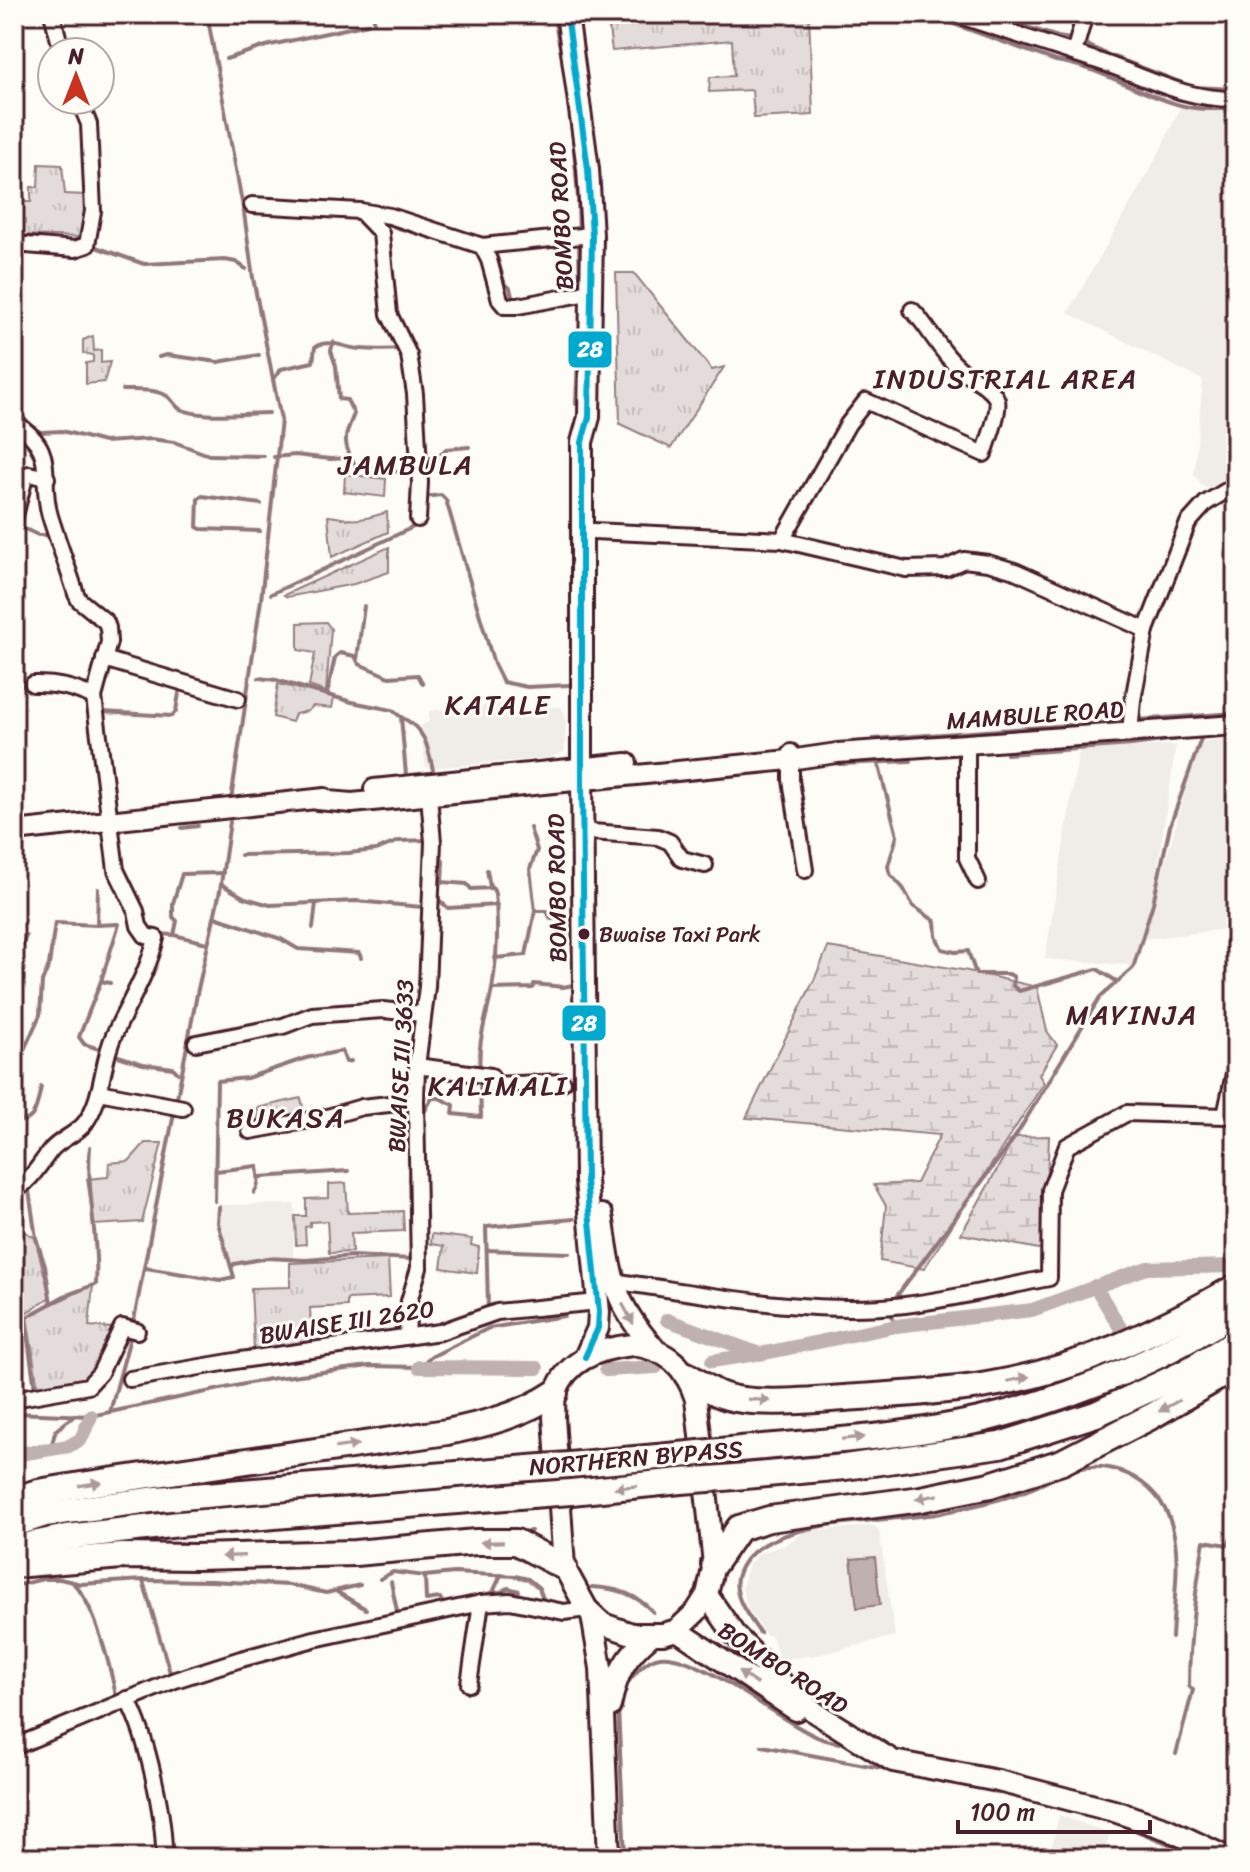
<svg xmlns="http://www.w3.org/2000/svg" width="1250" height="1872" font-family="Sriracha,sans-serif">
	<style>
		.built { fill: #f0ece8 }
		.grass { fill: url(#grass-tufts); stroke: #967e82; stroke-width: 2 }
		.wetland { fill: url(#wetland-marsh); stroke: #967e82; stroke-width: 2 }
		.water { fill: #c0b1b1; stroke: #91777b; stroke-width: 2 }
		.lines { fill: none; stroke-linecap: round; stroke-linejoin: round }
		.stream { stroke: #91777b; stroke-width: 4 }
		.canal { stroke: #c0b1b1; stroke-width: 14 }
		.street-casing { stroke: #4a1f2b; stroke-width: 20 }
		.secondary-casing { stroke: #4a1f2b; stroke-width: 24 }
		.primary-casing { stroke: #4a1f2b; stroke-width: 26 }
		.highway-casing { stroke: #4a1f2b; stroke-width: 30 }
		.street { stroke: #fdfcf7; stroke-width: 14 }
		.secondary { stroke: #fdfcf7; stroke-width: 18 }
		.primary { stroke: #fdfcf7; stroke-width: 20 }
		.highway { stroke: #fdfcf7; stroke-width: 24 }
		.highway-bridge-casing { stroke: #4a1f2b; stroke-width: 30; stroke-linecap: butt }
		.highway-bridge { stroke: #fdfcf7; stroke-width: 24 }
		.bus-1-casing { stroke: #fdfcf7; stroke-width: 12 }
		.bus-1 { stroke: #00a9ce; stroke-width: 6 }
		.oneway { fill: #ac999b }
		.bus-dot { fill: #4a1f2b; stroke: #fdfcf7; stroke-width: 3 }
		.labels { text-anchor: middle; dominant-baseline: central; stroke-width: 6; stroke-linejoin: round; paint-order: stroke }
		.bus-label { font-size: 22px; fill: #4a1f2b; stroke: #fdfcf7; text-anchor: start }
		.street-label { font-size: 24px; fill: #4a1f2b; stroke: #fdfcf7 }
		.quarter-label { font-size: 28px; letter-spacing: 2px; fill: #4a1f2b; stroke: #fdfcf7 }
		.line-badge { stroke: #fdfcf7; stroke-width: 3 }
		.badge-label { font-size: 22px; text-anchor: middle; font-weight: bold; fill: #fff }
	</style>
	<defs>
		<pattern id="grass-tufts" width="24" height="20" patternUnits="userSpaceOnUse" patternTransform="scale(2)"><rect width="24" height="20" fill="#e3dcda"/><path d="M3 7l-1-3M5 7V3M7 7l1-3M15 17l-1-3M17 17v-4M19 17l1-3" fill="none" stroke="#c4bcbb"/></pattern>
		<pattern id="wetland-marsh" width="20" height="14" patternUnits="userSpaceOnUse" patternTransform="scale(2)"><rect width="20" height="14" fill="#e3dcda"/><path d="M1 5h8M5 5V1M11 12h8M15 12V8" fill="none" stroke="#c4bcbb"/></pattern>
	</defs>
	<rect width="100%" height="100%" fill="#fdfcf7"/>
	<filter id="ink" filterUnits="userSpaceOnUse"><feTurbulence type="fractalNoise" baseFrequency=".0125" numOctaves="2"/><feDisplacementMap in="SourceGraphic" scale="16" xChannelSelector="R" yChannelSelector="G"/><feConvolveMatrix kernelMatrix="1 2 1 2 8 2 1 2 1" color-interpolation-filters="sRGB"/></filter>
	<g filter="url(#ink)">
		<g class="built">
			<polygon points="1180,108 1236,111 1236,481 1205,488 1194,475 1203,380 1068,313 1159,153"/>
			<polygon points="501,704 513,709 562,707 566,722 564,752 548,758 426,768 420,726 429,722 429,711"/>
			<polygon points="1236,738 1236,928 1144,939 1199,742"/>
			<polygon points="1176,745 1152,902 1131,965 1045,959 1079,750"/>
			<polygon points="295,1204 293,1258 265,1258 232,1263 220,1222 220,1205"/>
			<polygon points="874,1526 879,1531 895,1636 818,1655 779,1659 772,1636 766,1635 748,1609 742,1588 749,1564 760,1553 783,1546 806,1531"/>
			<polygon points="1059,1815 1110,1834 1102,1858 1049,1858"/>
		</g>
		<g class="grass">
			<polygon points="607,14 809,14 813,115 754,118 752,90 709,92 710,77 734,76 732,40 612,51"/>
			<polygon points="39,164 62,165 65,194 86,195 84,237 22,235 23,202 31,202 31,187 38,187"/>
			<polygon points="616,273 634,273 712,370 724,367 671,448 620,424"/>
			<polygon points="93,336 94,351 101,350 101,363 110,362 104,382 86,384 86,363 93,362 93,355 83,353 83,340"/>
			<polygon points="345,474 386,479 385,497 344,492"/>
			<path d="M387 512 388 532 332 557 328 516C335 516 340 518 347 519 360 521 375 516 387 512Z"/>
			<polygon points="389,547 389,572 354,584 287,597 284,595"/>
			<polygon points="326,622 331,629 326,692 309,686 315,653 298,650 298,623"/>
			<polygon points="278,684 334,697 332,708 313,706 308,711 295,714 292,722 273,717"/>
			<polygon points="301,1098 305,1116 256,1124 255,1119 259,1118 257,1108"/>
			<polygon points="145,1143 162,1143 142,1222 94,1225 87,1179 108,1177 109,1163 129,1161"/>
			<polygon points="346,1183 348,1213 403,1211 404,1231 351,1233 352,1252 329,1253 327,1221 310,1222 310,1226 305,1227 306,1244 296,1245 295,1216 306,1216 306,1199 329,1198 329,1184"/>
			<polygon points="14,1225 35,1238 50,1297 21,1316 14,1303"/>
			<polygon points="432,1234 472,1239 471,1245 479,1247 477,1273 441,1268 444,1246 431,1244"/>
			<polygon points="388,1259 390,1297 347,1299 347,1306 310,1308 312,1347 254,1350 251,1288 290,1287 290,1263"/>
			<polygon points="93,1285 89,1326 112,1328 100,1373 86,1383 38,1389 27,1316"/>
		</g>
		<g class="wetland">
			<polygon points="828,947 968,971 1037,987 1047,1031 1057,1045 1039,1075 1044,1083 924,1269 880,1261 886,1206 874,1185 916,1183 940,1135 746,1118 814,980"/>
			<polygon points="1049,1136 1044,1250 961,1234 1015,1137"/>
		</g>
		<polygon class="water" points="875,1557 880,1605 857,1608 851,1559"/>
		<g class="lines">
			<g class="stream">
				<polyline points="207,14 244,213 253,278 281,420 261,600 231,800 223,799"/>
				<polyline points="374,14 374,22"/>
				<polyline points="553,14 565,70"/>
				<path d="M926 14 1056 61C1100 67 1138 94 1180 105 1197 110 1218 109 1236 109"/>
				<polyline points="987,14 1058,37 1077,40 1104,53 1193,87 1236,89"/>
				<polyline points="226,59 266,46 368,24"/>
				<polyline points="572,123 578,197 580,289"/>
				<polyline points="254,213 265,212"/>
				<polyline points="385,220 395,227 440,240"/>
				<polyline points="90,245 144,264 225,260 236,262 246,269"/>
				<polyline points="491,254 497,257 505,285 510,288 513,301"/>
				<polyline points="580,298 580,311"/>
				<path d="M333 342 331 351 336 366 339 399 347 400 354 414C346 433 342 440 351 458"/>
				<polyline points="159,357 167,355 218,362 259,355"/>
				<path d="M273 380 281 369 313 362 315 347C329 338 344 348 360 349 373 350 387 350 401 349"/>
				<path d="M123 390C135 390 156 389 167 396 172 399 175 406 180 409 202 419 244 413 269 413"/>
				<polyline points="576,404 579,335"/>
				<polyline points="32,428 41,432 62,431 104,442 151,439 174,442 209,455 264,456"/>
				<polyline points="25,440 38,463"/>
				<polyline points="274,457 295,455 330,459 351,458 355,465 399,472"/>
				<polyline points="424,468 431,463 430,458 436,459 446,449 469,447"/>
				<polyline points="424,497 441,495 446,500 494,664 503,682 527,687 569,685"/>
				<polyline points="41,508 47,530"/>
				<polyline points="14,524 38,535 49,535 51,538"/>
				<polyline points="260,531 201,529 197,527 198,499 202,496 261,504"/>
				<polyline points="271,594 424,522 425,506"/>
				<polyline points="357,659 364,606"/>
				<polyline points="259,678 276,680 352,702 392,710 401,717 406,775"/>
				<polyline points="71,683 94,685"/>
				<polyline points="14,688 31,682"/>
				<polyline points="327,694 335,657 340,653 355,656 359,664 389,677 418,675 423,684"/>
				<polyline points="101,709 103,712 172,716 176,711 180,687"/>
				<path d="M401 717C425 729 428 746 433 770"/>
				<polyline points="1137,720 1236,713"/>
				<polyline points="873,739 1125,721"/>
				<polyline points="1007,754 1132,745 1193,737"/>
				<polyline points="878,762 897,836 888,866 890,874 903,888 913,906 935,921 936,936 942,949 955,952 968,951 976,974 1009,974 1014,977 1013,986 1019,991 1097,969 1118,982"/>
				<polyline points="839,764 911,761"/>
				<polyline points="182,828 198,826"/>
				<path d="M439 851 443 861 442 882 467 884 471 889 493 888 495 894C499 926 497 958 492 989 487 1017 477 1041 480 1070"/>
				<polyline points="241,855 348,853 376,850 399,841 430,840"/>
				<polyline points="487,870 490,887"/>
				<polyline points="221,884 245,898 270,905 356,901 422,907"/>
				<polyline points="98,889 97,925 119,924 101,981"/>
				<polyline points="439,900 448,908 497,905"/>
				<polyline points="535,911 547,911 551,919 573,918"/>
				<polyline points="215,917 281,939 298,949 359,953 361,958"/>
				<polyline points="313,928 316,903"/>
				<polyline points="157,934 174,935 207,943"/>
				<polyline points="174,935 177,921 173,917 173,903 182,874 223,873"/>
				<polyline points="495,958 526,955 535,911 530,869 537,850 530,828"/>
				<polyline points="14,966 26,936"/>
				<polyline points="492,989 533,988 534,984 563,987 573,985"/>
				<polyline points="102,1050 84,1044 79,1037 101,981 110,983"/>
				<polyline points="112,1054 143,1064 173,1068 178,1073"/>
				<polyline points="14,1082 23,1052 40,1015 42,982 49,965 55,923 97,925"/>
				<polyline points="422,1116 432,1098 439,1098 454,1105 453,1114 481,1117 480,1079"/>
				<path d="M14 1120C36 1126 37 1104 41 1087"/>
				<path d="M216 1171 257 1166C258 1177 261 1183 254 1193"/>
				<polyline points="260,1177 348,1171"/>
				<polyline points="409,1181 410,1168"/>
				<polyline points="28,1184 36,1238 45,1266 51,1303"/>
				<polyline points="411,1199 411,1218"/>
				<polyline points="215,1201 217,1081 247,1078 306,1058 342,1051 346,1062 351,1061"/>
				<polyline points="487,1250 569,1253"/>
				<polyline points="232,1267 234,1264 267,1258 306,1260 352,1256 412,1259"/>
				<polyline points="146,1268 220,1280 234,1277 218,1223 219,1207"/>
				<polyline points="893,1301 1015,1137 1100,997 1133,968 1153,903 1170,826 1202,736"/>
				<polyline points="488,1307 486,1227 574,1219"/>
				<polyline points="890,1311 896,1326"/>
				<polyline points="133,1325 198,989 220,891 230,822"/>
				<path d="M35 1389 25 1318 64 1296 96 1284C99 1238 86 1193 90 1147"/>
				<polyline points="110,1412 131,1334"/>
				<polyline points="14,1413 91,1416 269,1379 369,1366 419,1367 429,1358 489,1328 564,1316"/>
				<polyline points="50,1450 56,1430 73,1417"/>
				<path d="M1069 1471C1093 1464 1112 1465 1135 1478 1193 1513 1174 1581 1172 1638"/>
				<polyline points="108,1518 169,1512"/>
				<polyline points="36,1529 75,1522"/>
				<polyline points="518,1532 531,1531"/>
				<polyline points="425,1576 426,1600 440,1598 443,1604 459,1601"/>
				<polyline points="380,1579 393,1572 425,1576 454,1573 515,1576 528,1579 539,1588 544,1601"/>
				<polyline points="143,1581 171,1676"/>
				<polyline points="391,1582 398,1616"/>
				<path d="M74 1584C95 1605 110 1666 116 1696"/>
				<polyline points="14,1586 43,1579 60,1579 81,1584 143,1580 211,1581 289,1585 326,1593 360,1585"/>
				<path d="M592 1587C617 1588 636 1594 653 1612"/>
				<polyline points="337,1592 366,1609"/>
				<polyline points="493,1592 502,1592 508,1588 519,1591"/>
				<polyline points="479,1597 493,1592 501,1575"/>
				<path d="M760 1633C750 1618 733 1598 737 1578 752 1514 890 1524 941 1513 981 1504 1021 1497 1057 1476"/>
				<path d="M623 1690C630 1678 645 1659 660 1657 698 1652 779 1721 815 1736 822 1740 831 1741 839 1743"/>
				<polyline points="618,1709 625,1858"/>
				<polyline points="14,1738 127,1692"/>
				<polyline points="762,1746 892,1770"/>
				<path d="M1176 1754 1193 1690 1189 1686C1189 1637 1196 1589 1204 1541L1228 1545 1236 1527"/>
				<polyline points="948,1782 1006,1793"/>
				<polyline points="1107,1819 1201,1857"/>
			</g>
			<g class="canal">
				<polyline points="1095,1286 1124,1334"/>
				<polyline points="667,1320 760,1354 896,1326 1032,1310 1147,1268 1236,1266"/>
				<polyline points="712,1361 756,1354"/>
				<polyline points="419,1367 537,1368"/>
				<polyline points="606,1370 656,1367"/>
				<polyline points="14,1455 69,1446 81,1439 91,1416"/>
			</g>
			<g class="street-casing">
				<g id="street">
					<polyline points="52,14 62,52"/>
					<path d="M954 14C1003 30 1052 46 1101 62 1149 78 1184 100 1236 99"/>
					<polyline points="1074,53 1085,14"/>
					<polyline points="252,205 360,211 390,216 482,246 592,235"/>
					<polyline points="360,211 381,233 389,314 409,355 415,394 420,483 418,519"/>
					<polyline points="14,244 75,249 87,245 93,211 89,124 79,100"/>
					<polyline points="482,246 489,260 500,300 505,306 518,306 592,292"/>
					<path d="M14 422C60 452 38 474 50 516 58 542 68 568 76 594L79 600 106 622 108 628 109 642 94 697 116 870 136 911 139 926 146 936 156 938C148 973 129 1002 114 1035 101 1063 104 1097 85 1123 76 1135 60 1139 51 1150 39 1165 31 1181 14 1191"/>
					<polyline points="14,520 25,477 29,474 47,478"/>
					<polyline points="593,531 782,540 906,569 946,568 964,560 988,563 1015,571 1146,630"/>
					<path d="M782 540 848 424 866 401 984 454C988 442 1000 411 997 400 992 386 969 377 959 368 939 351 930 328 912 310"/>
					<polyline points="104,659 238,699"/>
					<path d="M33 684C56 683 74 688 94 697"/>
					<polyline points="1130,733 1133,700 1146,630 1188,523 1206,503 1236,485"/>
					<polyline points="967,743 967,858 978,881"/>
					<polyline points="791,752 791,780 805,870"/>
					<polyline points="592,832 658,837 670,842 682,859 705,865"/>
					<polyline points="196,1043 283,1026 312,1015 383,1010 423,1014"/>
					<polyline points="417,1066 491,1076 492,1085 563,1082"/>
					<polyline points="99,1092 183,1108"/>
					<polyline points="250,1131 327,1117 362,1107 416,1101"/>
					<path d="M612 1281C707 1294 808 1316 905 1305 953 1299 1002 1287 1049 1278L1050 1190 1067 1146 1127 1113 1225 1116 1236 1064"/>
					<polyline points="407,1336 409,1301 419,1268 416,1101 417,1066 427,987 433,842 429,796"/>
					<polyline points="130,1379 241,1360 440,1332 497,1312 598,1302"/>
					<polyline points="14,1399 88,1386 100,1373 122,1327 137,1331"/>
					<polyline points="469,1684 481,1603"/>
					<path d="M127 1699C147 1734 165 1818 164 1858"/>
					<polyline points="14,1747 175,1680 241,1659 314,1639 481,1603 510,1601 564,1612 587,1609"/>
				</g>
			</g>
			<g class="secondary-casing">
				<g id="secondary">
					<polyline points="374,789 627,763"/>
					<polyline points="317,800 352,803 789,760 837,753 1236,725"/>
					<polyline points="14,831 325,798"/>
				</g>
			</g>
			<g class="primary-casing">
				<g id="primary">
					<polyline points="567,14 588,169 592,235 589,417 582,442 582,780 586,1181 599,1312 598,1328 585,1357"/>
					<path d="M602 1215C611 1275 612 1301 654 1348"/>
					<path d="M633 1345C668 1350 685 1366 696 1399L714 1564 707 1595 696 1612 677 1630 663 1634H632L603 1624 587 1609 564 1567 554 1417C555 1409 553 1399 556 1392 567 1359 602 1348 633 1345Z"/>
					<polyline points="707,1595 734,1634 790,1691 816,1713 893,1761 998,1781 1114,1811 1167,1829 1228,1858"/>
					<polyline points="592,1615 601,1668 609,1858"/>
					<polyline points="677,1630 796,1710"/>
					<path d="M610 1706C617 1673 624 1658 650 1636"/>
				</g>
			</g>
			<g class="highway-casing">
				<g id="highway">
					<path d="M687 1375C697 1381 708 1389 719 1394 751 1408 823 1399 859 1397 901 1394 945 1392 987 1385 1076 1371 1158 1332 1236 1287"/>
					<path d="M720 1451C806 1442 895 1439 980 1420 1071 1398 1157 1363 1236 1311"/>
					<polyline points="569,1465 679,1455"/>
					<polyline points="723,1478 845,1467 1000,1445 1096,1414 1182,1374 1236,1342"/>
					<polyline points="571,1492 681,1481"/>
					<path d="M14 1500 38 1492 81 1485 447 1432C486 1424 522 1415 555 1393"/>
					<polyline points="14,1524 45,1514 158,1499 529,1468"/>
					<polyline points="14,1548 67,1537 179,1524 531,1495"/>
					<polyline points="714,1564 739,1528 769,1519 921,1499 990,1485 1062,1462 1152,1416 1236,1367"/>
					<polyline points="14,1565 122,1556 195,1557 355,1553 476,1542 516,1542 564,1567"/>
				</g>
			</g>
			<use href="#street" class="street"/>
			<use href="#secondary" class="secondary"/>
			<use href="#primary" class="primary"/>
			<use href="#highway" class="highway"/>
			<g class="highway-bridge-casing">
				<g id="highway-bridge">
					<polyline points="679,1455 720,1451"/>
					<polyline points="529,1468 569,1465"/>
					<polyline points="681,1481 723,1478"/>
					<polyline points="531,1495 571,1492"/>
				</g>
			</g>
			<use href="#highway-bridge" class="highway-bridge"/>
			<g class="bus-1-casing">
				<polyline id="bus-1" points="567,14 588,169 592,235 589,417 582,442 582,780 586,1181 599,1312 598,1328 585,1357"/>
			</g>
			<use href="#bus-1" class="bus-1"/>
		</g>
		<defs><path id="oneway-solid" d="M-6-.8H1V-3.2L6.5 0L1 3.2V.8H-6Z" transform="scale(2)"/></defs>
		<g class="oneway">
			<use href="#oneway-solid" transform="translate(628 1314) rotate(62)"/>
			<use href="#oneway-solid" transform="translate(1018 1379) rotate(-12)"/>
			<use href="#oneway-solid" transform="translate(759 1400) rotate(4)"/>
			<use href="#oneway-solid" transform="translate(1169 1406) rotate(151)"/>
			<use href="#oneway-solid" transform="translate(853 1438) rotate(-6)"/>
			<use href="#oneway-solid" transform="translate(347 1446) rotate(-8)"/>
			<use href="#oneway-solid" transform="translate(90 1484) rotate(-9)"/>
			<use href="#oneway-solid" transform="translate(626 1487) rotate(175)"/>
			<use href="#oneway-solid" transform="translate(927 1497) rotate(169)"/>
			<use href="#oneway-solid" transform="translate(492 1542) rotate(179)"/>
			<use href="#oneway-solid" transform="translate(233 1556) rotate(178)"/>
			<use href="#oneway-solid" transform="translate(748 1678) rotate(-146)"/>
		</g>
	</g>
	<circle class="bus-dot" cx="584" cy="934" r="7"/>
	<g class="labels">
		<g class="bus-label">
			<text x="599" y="934">Bwaise Taxi Park</text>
		</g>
		<g class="street-label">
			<text transform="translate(561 216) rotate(-93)">BOMBO ROAD</text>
			<text transform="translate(1035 715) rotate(-4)">MAMBULE ROAD</text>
			<text transform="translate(557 888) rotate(-91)">BOMBO ROAD</text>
			<text transform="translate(401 1066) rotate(-87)">BWAISE III 3633</text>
			<text transform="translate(347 1322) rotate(-9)">BWAISE III 2620</text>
			<text transform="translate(636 1458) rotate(-5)">NORTHERN BYPASS</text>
			<text transform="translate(783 1668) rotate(33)">BOMBO ROAD</text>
		</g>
		<g class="quarter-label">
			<text x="1006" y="378">INDUSTRIAL AREA</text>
			<text x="406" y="464">JAMBULA</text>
			<text x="498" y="704">KATALE</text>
			<text x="1132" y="1014">MAYINJA</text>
			<text x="498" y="1085">KALIMALI</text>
			<text x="286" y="1117">BUKASA</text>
		</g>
	</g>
	<g class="line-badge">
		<rect x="567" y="330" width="46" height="39" rx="8" fill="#00a9ce"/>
		<rect x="561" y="1004" width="46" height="38" rx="8" fill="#00a9ce"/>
	</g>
	<g class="badge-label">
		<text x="590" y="357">28</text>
		<text x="584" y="1031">28</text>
	</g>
	<rect width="1250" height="1872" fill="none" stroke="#fdfcf7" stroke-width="48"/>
	<rect x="24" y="24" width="1202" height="1824" fill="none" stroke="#4a1f2b" stroke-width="3" filter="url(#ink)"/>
	<g transform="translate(76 76)"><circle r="38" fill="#fdfcf7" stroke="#b5a4a5" stroke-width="2"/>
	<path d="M0-6L14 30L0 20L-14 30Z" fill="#c8321e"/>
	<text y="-12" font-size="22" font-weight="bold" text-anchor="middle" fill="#4a1f2b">N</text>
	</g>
	<path d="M958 1820v12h192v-12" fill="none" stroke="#4a1f2b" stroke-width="4"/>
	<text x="970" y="1820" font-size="24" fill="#4a1f2b" stroke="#fdfcf7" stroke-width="6" paint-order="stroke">100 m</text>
</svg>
